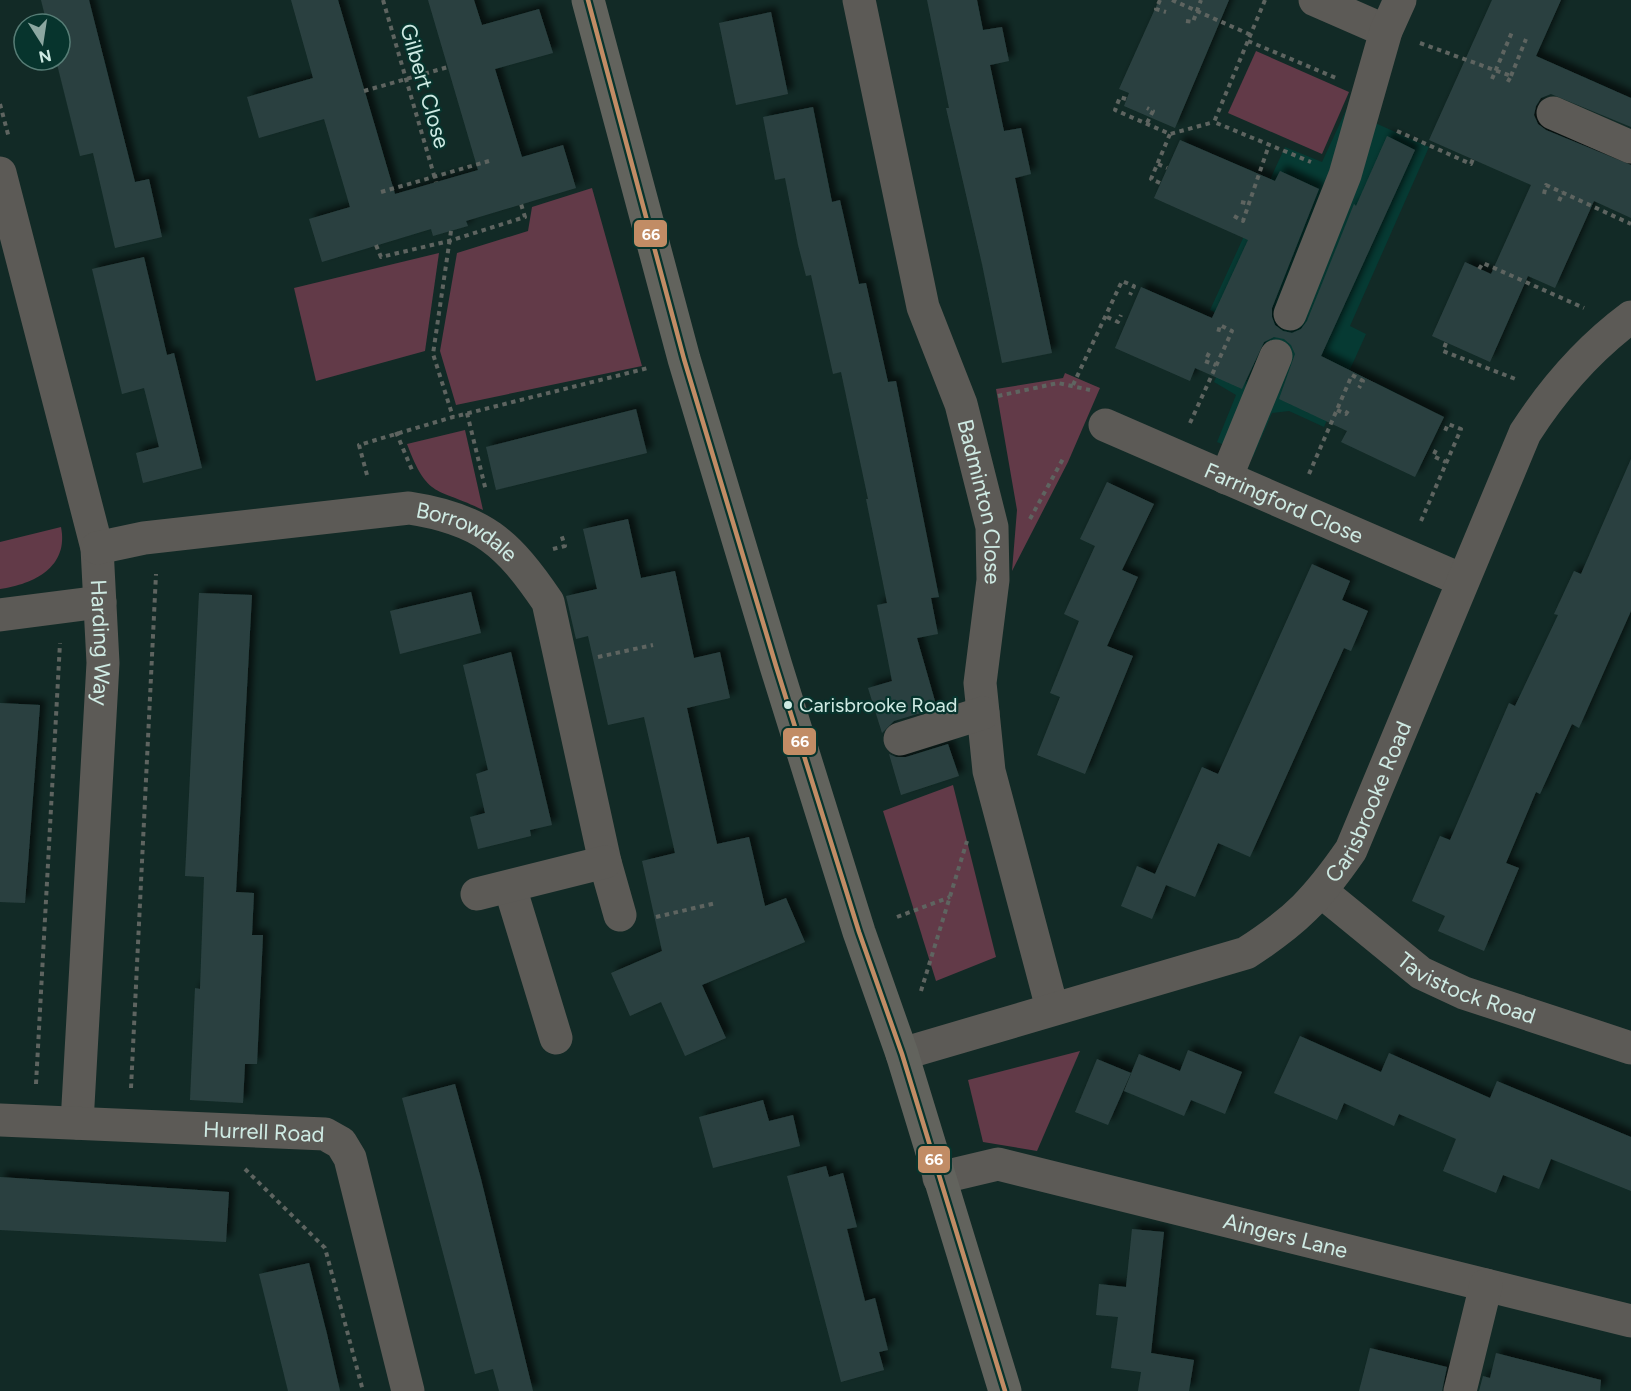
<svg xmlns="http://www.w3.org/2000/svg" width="1631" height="1391" font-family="Figtree,sans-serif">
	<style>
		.built { fill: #063a33 }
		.green { fill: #623a48 }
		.building { fill: #2b4140; filter: url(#shadow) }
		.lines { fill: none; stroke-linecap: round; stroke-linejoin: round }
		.path { stroke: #5e6460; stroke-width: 4; stroke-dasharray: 4.5 4.5; stroke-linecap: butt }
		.minor { stroke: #5c5a56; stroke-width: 33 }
		.major { stroke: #62635d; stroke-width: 33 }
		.bus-1-casing { stroke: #07342d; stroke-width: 9 }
		.bus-1 { stroke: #c18c65; stroke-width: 4.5 }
		.bus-dot { fill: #ceeae3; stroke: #07342d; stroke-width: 2 }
		.labels { text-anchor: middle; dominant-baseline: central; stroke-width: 4.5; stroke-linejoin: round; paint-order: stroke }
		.bus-label { font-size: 20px; fill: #ceeae3; stroke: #07342d; text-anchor: start }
		.street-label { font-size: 22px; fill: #ceeae3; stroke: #07342d }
		.line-badge { stroke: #07342d; stroke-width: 2 }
		.badge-label { font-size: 16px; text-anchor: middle; font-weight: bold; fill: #fff }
	</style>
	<defs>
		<filter id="shadow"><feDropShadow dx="5.5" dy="-5.5" stdDeviation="3" flood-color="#0009"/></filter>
	</defs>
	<rect width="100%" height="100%" fill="#122a26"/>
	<polygon class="built" points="1346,110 1429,147 1350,326 1366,334 1324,427 1289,411 1272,413 1253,457 1217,442 1236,395 1214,382 1239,324 1210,310 1285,147 1322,162"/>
	<g class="green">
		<polygon points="1256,51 1349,92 1322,154 1228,113"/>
		<polygon points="592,188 642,366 456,405 440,351 457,253 528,231 532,207"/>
		<polygon points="439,253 425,351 316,381 294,288"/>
		<polygon points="1065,373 1100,388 1068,462 1012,571 1017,510 996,389 1063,378"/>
		<path d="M465 430 483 510C437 487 428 500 407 444Z"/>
		<path d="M61 527C69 567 34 584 0 589V542Z"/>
		<polygon points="953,785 996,957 936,981 883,811"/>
		<polygon points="1080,1051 1037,1151 983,1142 968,1080"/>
	</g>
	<g class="building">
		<polygon points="41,0 89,0 135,182 149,179 162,237 115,248 93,153 80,156 56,60 60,60 60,24 47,24"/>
		<polygon points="291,0 338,0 395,194 478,170 428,0 474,0 482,25 539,9 553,53 495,69 522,157 563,145 576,188 466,221 468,226 433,236 431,229 322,262 309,219 350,207 324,119 259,138 247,97 313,78"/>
		<polygon points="927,0 977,0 983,30 1002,27 1009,61 990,65 1004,131 1021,128 1031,174 1015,178 1052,353 1002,363 982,264 946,108 949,108"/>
		<polygon points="1159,0 1229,0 1175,128 1124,106 1129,93 1119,89"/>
		<polygon points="1492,0 1561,0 1536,56 1631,98 1631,127 1551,94 1541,98 1536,106 1534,115 1538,124 1546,130 1631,165 1631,218 1594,201 1555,288 1528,276 1490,362 1432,336 1465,262 1491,274 1531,185 1429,140"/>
		<polygon points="771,12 788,94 736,105 719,23"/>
		<polygon points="813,107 832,202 840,200 859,284 866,283 888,382 896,381 939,597 931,598 938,634 917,638 937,708 894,721 882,733 868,688 892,681 877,605 887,603 866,499 868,499 841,372 833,374 811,275 806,276 798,245 785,178 775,180 763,117"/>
		<polygon points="1387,136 1415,150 1321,356 1444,417 1415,477 1341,442 1347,431 1279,399 1295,354 1291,345 1284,339 1274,337 1264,342 1242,389 1195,368 1190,381 1115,348 1141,287 1212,318 1248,240 1154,198 1180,140 1275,181 1280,171 1319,189 1272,308 1272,317 1275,325 1283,331 1292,333 1301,329 1307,321 1354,204 1356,206"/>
		<polygon points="144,257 167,355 174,353 202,468 143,483 136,453 159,447 144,388 122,394 92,269"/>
		<polygon points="636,409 647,453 496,490 486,447"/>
		<polygon points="1631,459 1631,611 1579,728 1572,724 1540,794 1536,792 1506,863 1519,868 1484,951 1438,931 1445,916 1412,901 1440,836 1450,840 1509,703 1515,706 1558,615 1554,614 1574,571 1581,574"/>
		<polygon points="1107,482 1154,504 1122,570 1138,577 1107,646 1133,656 1085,774 1037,755 1060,697 1050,693 1079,621 1064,614 1095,546 1080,539"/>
		<polygon points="628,519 641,578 675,571 694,658 720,652 730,698 687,708 717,844 749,837 765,906 786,898 805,942 702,985 726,1038 685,1056 661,1002 630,1016 611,973 662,951 642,861 675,853 644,717 608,725 588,636 576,639 566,596 597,589 583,529"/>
		<polygon points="1312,564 1350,581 1342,600 1368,611 1351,651 1344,648 1250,857 1218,843 1195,897 1166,885 1152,919 1121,906 1137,866 1155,874 1202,767 1218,774"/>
		<polygon points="471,592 481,633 400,654 390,611"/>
		<polygon points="199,593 252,595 236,892 254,893 252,935 263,935 257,1064 245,1064 243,1103 190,1100 195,988 200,989 204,877 185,876"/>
		<polygon points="511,652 552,825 530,830 531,836 478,849 470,817 485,813 476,774 488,770 463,665"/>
		<polygon points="0,703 40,705 25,903 0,902"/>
		<polygon points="948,744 959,776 901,795 889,754 896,757 906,757"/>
		<polygon points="1300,1036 1381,1072 1389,1053 1490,1098 1497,1081 1631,1137 1631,1191 1551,1159 1539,1189 1503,1175 1496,1193 1443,1171 1456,1139 1399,1114 1394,1126 1344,1103 1337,1120 1274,1093"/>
		<polygon points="1188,1050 1242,1072 1225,1114 1191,1100 1184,1116 1124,1091 1139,1054 1180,1071"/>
		<polygon points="1097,1059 1131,1073 1108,1125 1075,1112"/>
		<polygon points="455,1084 481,1179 533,1391 499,1391 493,1369 475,1374 402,1098"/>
		<polygon points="763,1100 769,1121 793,1115 800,1146 713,1168 699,1117"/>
		<polygon points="826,1166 829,1177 843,1173 857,1227 847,1229 865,1301 875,1298 888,1350 879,1352 884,1370 841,1382 787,1176"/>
		<polygon points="0,1177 229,1192 226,1242 0,1230"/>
		<polygon points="1132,1229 1164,1232 1151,1353 1194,1360 1189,1391 1138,1391 1141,1372 1111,1368 1118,1317 1096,1315 1099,1284 1126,1287"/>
		<polygon points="309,1263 327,1334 340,1391 288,1391 259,1274"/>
		<polygon points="1370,1348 1447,1367 1442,1391 1359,1391"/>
		<polygon points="1496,1353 1601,1380 1600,1391 1479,1391 1483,1376 1490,1378"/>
	</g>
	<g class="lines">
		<g class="path">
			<polyline points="383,0 436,182"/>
			<polyline points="1160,0 1156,9 1166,12"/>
			<polyline points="1172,0 1251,35"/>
			<polyline points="1265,0 1214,122 1311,162"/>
			<polyline points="1186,21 1193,22 1201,0"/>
			<polyline points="1248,41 1336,78"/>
			<polyline points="1420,43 1511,76 1506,85"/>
			<polyline points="1511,76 1526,39"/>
			<polyline points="1492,79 1512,32"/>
			<polyline points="364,91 448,67"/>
			<polyline points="1126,99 1120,97 1115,110 1170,134 1214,122"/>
			<polyline points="0,104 9,138"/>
			<polyline points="1147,123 1153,111 1147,108"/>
			<polyline points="1397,131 1471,164 1473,159"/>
			<polyline points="1158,164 1167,168"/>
			<polyline points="1160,183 1151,179 1170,134"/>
			<polyline points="381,192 489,161"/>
			<polyline points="1544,194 1546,185 1631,224"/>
			<polyline points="1559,201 1563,192"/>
			<polyline points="1241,202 1250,204"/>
			<polyline points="1234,216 1243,221 1269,145"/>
			<polyline points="451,231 433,354 453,417"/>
			<polyline points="376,245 381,257 449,241 525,217 521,204"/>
			<polyline points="1479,269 1483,263 1584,308"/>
			<polyline points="1107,317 1118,322 1121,315"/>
			<polyline points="1446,343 1443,351 1518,380"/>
			<polyline points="1209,353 1205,361 1216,365"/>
			<polyline points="1073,385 1122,281 1134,286 1130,295"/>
			<polyline points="998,396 1058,383 1090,390"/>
			<polyline points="1337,410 1346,414 1349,409"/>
			<polyline points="467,413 486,491"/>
			<polyline points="1190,423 1232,331 1220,325 1218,333"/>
			<polyline points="396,432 412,470"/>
			<polyline points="1436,450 1433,456 1446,462"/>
			<polyline points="1309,474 1352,375 1363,381 1359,388"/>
			<polyline points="367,475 359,445 453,417 648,368"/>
			<polyline points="1030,519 1064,457"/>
			<polyline points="1421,521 1461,429 1448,424 1445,431"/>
			<polyline points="553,549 565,546 561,534"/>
			<polyline points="598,657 653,645"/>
			<polyline points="656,917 716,903"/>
			<polyline points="897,917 950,897"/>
			<polyline points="921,991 967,841"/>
			<polyline points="36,1084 60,643"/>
			<polyline points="131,1088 156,574"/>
			<polyline points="245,1169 325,1248 363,1391"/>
		</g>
		<g class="minor">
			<path id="s1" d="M859 0 923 307 961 404 992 527 993 580 980 683 989 771 1052 1008"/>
			<polyline points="1315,0 1386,31"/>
			<polyline points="1553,113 1631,147"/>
			<path id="s2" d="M0 173 97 548 103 663 77 1123"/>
			<polyline points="1290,314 1345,175 1386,31 1400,0"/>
			<path id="s3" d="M1105 425 1462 580"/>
			<polyline points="1226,478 1276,356"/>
			<path id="s4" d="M97 548 144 538 409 508C482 519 508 543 548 602L605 862 620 915"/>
			<polyline points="0,615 100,602"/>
			<polyline points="900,739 983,713"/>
			<polyline points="510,887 556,1038"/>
			<path id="s5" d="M1322 892 1421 973 1464 993 1631 1048"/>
			<polyline points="477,894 605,862"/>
			<path id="s6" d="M902 1054 1246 953C1296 921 1317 899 1351 850L1525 433C1554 388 1588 349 1631 317"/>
			<path id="s7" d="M0 1120 325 1134 341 1143 350 1158 408 1391"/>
			<path id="s8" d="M939 1178 998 1164 1631 1321"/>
			<polyline points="1460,1391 1486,1285"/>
		</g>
		<polyline class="major" points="588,0 684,359 776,666 859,932 902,1054 1005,1391"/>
		<g class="bus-1-casing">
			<polyline id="bus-1" points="588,0 684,359 776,666 859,932 902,1054 1005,1391"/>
		</g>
		<use href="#bus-1" class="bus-1"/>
	</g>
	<circle class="bus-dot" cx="788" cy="705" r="5"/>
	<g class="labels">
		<g class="bus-label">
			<text x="799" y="705">Carisbrooke Road</text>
		</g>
		<g class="street-label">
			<text transform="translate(425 86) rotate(74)">Gilbert Close</text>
			<text stroke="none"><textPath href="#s1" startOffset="518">Badminton Close</textPath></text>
			<text stroke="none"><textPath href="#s3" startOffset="195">Farringford Close</textPath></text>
			<text stroke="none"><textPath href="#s4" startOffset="378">Borrowdale</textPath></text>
			<text stroke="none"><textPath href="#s2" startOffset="482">Harding Way</textPath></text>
			<text stroke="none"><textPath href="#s6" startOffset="558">Carisbrooke Road</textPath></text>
			<text stroke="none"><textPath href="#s5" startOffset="176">Tavistock Road</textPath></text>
			<text stroke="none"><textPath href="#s7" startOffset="264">Hurrell Road</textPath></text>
			<text stroke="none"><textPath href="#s8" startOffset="357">Aingers Lane</textPath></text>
		</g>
	</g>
	<g class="line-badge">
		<rect x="633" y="219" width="35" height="29" rx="6" fill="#c18c65"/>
		<rect x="782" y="727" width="35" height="29" rx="6" fill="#c18c65"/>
		<rect x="917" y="1145" width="34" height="29" rx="6" fill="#c18c65"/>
	</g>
	<g class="badge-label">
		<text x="651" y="240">66</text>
		<text x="800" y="747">66</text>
		<text x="934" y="1165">66</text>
	</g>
	<g transform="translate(42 42) rotate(168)"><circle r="28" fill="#07342d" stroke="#577d76" stroke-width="1.5"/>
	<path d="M0-4.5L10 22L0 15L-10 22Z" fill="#8ca7a1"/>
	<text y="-9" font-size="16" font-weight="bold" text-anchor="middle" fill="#ceeae3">N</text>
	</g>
</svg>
